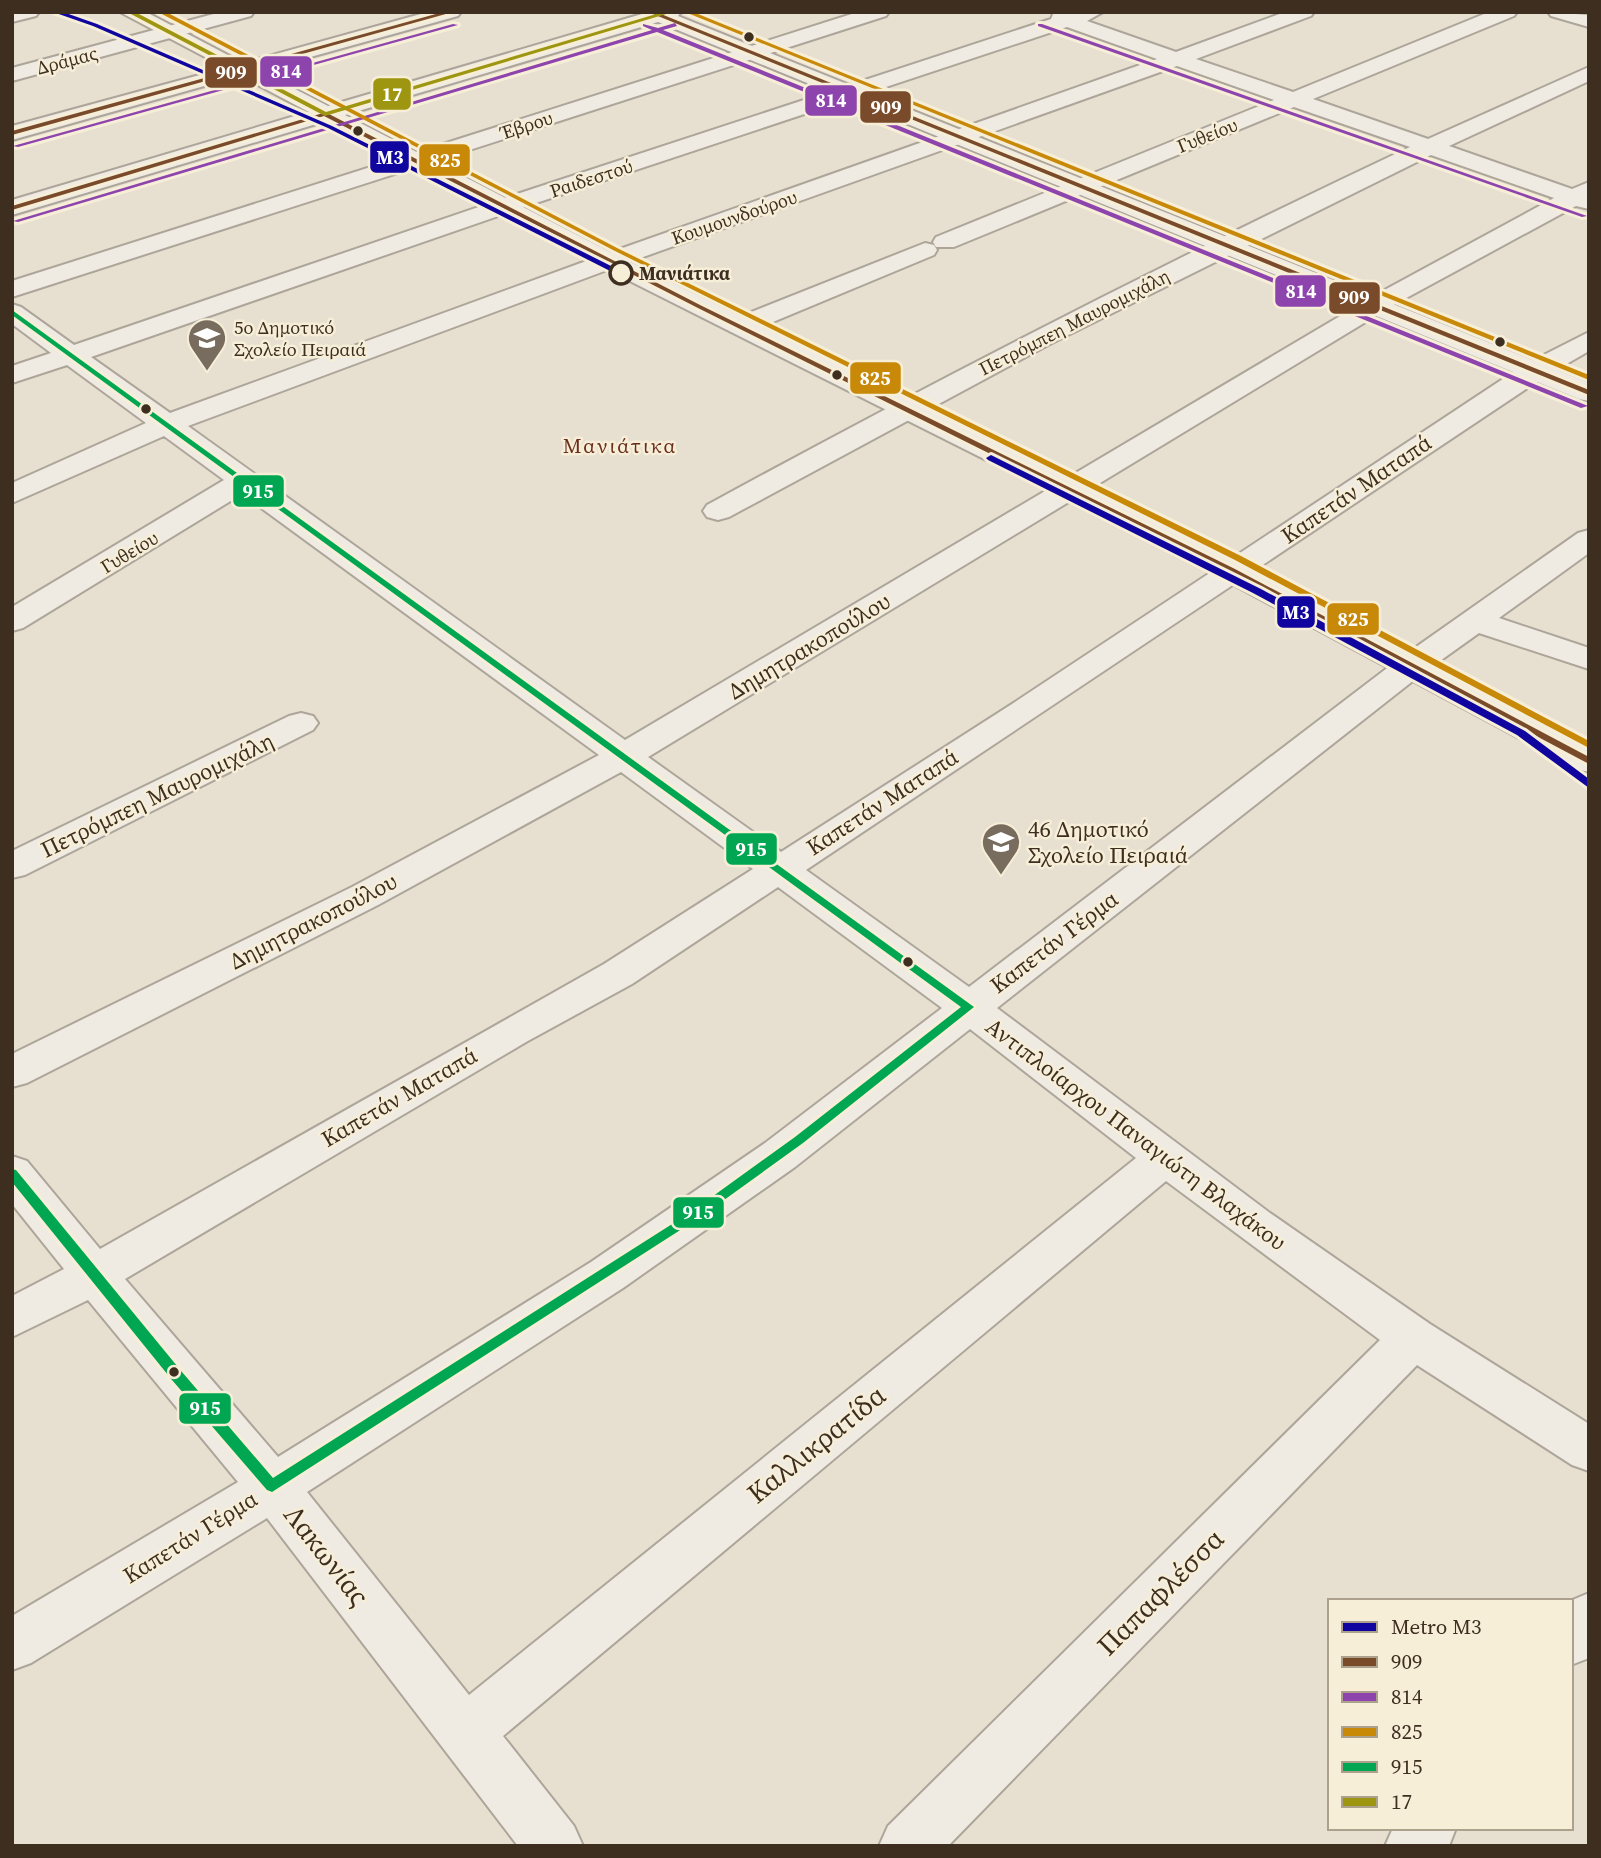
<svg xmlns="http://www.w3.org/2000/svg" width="1601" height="1858" font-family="'Source Serif 4',serif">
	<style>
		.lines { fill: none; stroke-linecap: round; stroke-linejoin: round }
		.minor-casing { stroke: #ada599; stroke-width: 4 }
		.tertiary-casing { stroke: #ada599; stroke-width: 4 }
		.minor { fill: #efebe3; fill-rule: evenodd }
		.tertiary { fill: #efebe3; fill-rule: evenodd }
		.bus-1-casing { stroke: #f7eed8; stroke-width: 6 }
		.bus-2-casing { stroke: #f7eed8; stroke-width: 6 }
		.bus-3-casing { stroke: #f7eed8; stroke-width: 6 }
		.bus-4-casing { stroke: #f7eed8; stroke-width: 6 }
		.bus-5-casing { stroke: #f7eed8; stroke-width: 6 }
		.bus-1 { fill: #7a4b2a; fill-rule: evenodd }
		.bus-2 { fill: #8e44ad; fill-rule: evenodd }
		.bus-3 { fill: #c88808; fill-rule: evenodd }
		.bus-4 { fill: #00a651; fill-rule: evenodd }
		.bus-5 { fill: #9e9610; fill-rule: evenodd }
		.metro-1-casing { stroke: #f7eed8; stroke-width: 6 }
		.metro-1 { fill: #10069f; fill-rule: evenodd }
		.bus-dot { fill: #3d2e20; stroke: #f7eed8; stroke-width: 2.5 }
		.stop-dot { fill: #f7eed8; stroke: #3d2e20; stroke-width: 3.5 }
		.labels { text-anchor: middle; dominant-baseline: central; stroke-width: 5; stroke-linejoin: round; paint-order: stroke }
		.far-street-label { font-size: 19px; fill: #3d2e20; stroke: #f7eed8 }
		.far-stop-label { font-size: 19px; font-weight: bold; fill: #3d2e20; stroke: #f7eed8; text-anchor: start }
		.far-poi-label { font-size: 19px; fill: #3d2e20; stroke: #f7eed8; text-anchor: start }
		.far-neighbourhood-label { font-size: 21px; letter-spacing: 2px; fill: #6b2e1e; stroke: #f7eed8 }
		.street-label { font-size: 23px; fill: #3d2e20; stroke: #f7eed8 }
		.poi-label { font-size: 23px; fill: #3d2e20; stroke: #f7eed8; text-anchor: start }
		.near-street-label { font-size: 28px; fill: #3d2e20; stroke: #f7eed8 }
		.line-badge { stroke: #f7eed8; stroke-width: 2.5 }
		.badge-label { font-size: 19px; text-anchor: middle; font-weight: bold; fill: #fff }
	</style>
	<rect width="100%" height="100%" fill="#e7e0d1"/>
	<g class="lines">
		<g class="minor-casing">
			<g id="minor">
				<polygon points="12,12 39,12 36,16 12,22"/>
				<polygon points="221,12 254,12 251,16 12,81 12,68"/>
				<polygon points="858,12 889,12 886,16 12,297 12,281"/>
				<path d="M1059 12H1103L1087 21 1176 52 1285 12H1314L1311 16 1196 59 1293 92 1489 12H1517L1514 16 1313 99 1428 139 1589 67V81L1449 146 1572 189 1589 182V209L1576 206 1397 303 648 757 781 852 1012 704 1524 365 1589 332V351L1544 377 806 870 969 987 1399 659 1578 533 1589 530V553L1499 618 1589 648V669L1479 633 1423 673 997 1008 1270 1213 1430 1324 1589 1424V1471L1572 1465 1417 1365 948 1846H879L888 1826 1380 1340 1166 1181 503 1736 574 1826 583 1846H518L267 1518 31 1663 12 1670V1616L238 1482 88 1300 12 1337V1296L64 1269 12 1204V1156L27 1161 100 1249 604 964 753 869 621 772 378 905 27 1083 12 1087V1054L352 887 599 755 242 494 23 628 12 631V607L224 480 164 436 12 503V483L146 423 67 365 12 383V366L51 353 12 324V304L21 307 74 345 514 195 1051 19 1053 14ZM1067 27 1157 59 600 256 170 413 91 357 530 205ZM1177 66 1274 100 936 237 933 242 936 247H954L1294 107 1410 147C1172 259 938 379 707 505L703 511 707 517 718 520 729 517 1050 344 1431 155 1554 198 1379 293 625 740 188 426 618 266ZM778 887 942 1008 765 1143 591 1262 278 1457 125 1279 526 1042 632 984ZM970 1029 1136 1158 469 1695 307 1492 623 1288 795 1167Z"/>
				<polygon points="1548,12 1589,15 1589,27 1551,16"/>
				<polygon points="240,64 247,66 250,70 247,74 12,140 12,126"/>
				<polygon points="325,107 333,109 336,114 333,119 12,215 12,200"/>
				<polygon points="925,243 934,245 937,250 934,255 749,332 731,332 727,326 731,320"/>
				<polygon points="301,713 313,716 318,723 313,730 25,875 12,878 12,851 289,716"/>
				<polygon points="1589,1593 1589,1658 1571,1665 1570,1601"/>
				<polygon points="1393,1828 1456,1828 1449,1846 1385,1846"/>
			</g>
		</g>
		<g class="tertiary-casing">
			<polygon id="tertiary" points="120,12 146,12 243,63 428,12 461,12 458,16 260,71 328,106 642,14 640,12 681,12 678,16 1589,383 1589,401 1579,399 658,22 345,115 618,256 1243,564 1589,747 1589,772 1577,769 1221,578 600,266"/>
		</g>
		<use href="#minor" class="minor"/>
		<use href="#tertiary" class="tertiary"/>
		<g class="bus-1-casing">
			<g id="bus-1">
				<polygon points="443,12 453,12 12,135 12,131"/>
				<polygon points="648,12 656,12 1589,390 1589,395"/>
				<polygon points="323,113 327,113 700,305 1235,569 1589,757 1589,764 1229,573 696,307 324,116 12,210 12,206"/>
			</g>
		</g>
		<g class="bus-2-casing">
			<g id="bus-2">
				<polygon points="675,23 677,26 663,30 1588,406 1581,408 657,32 18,222 13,221 652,30 643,26 643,24 658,28"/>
				<polygon points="453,24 458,25 18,147 13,146"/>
				<polygon points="1038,24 1042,24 1587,216 1582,217 1038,26"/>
			</g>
		</g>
		<g class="bus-3-casing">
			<g id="bus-3">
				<polygon points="158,12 166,12 617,248 1241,556 1589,741 1589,748 1235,560 613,250"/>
				<polygon points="685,12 693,12 1589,375 1589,380"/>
			</g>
		</g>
		<g class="bus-4-casing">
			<polygon id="bus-4" points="12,310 974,1007 803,1143 699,1218 272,1492 267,1490 172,1380 12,1182 12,1169 16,1170 182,1372 273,1478 691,1212 795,1137 961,1007 12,315"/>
		</g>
		<g class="bus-5-casing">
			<polygon id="bus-5" points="127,12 135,12 326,112 663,12 673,12 325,116"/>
		</g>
		<use href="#bus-1" class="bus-1"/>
		<use href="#bus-2" class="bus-2"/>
		<use href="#bus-3" class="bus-3"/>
		<use href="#bus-4" class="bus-4"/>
		<use href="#bus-5" class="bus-5"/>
		<g class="metro-1-casing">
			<g id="metro-1">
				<polygon points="53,12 63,12 97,24 332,126 625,273 618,275 328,128 93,26"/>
				<polygon points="991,455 1261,589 1525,731 1589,779 1589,788 1517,735 1253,593 988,460 986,458"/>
			</g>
		</g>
		<use href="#metro-1" class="metro-1"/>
	</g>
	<defs>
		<g id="school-pin" transform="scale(2.0125)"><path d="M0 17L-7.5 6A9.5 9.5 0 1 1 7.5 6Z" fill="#786c5e" stroke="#f7eed8"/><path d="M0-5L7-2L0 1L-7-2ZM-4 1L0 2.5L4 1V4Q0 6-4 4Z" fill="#fff"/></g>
	</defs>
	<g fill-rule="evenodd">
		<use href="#school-pin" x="207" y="338"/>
		<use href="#school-pin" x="1001" y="842"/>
	</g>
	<g class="bus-dot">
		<circle cx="749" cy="37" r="6"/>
		<circle cx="358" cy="131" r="6"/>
		<circle cx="1500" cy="342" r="6"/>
		<circle cx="837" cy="375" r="6"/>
		<circle cx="146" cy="409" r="6"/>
		<circle cx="908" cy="962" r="6"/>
		<circle cx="174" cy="1372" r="6"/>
	</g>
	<circle class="stop-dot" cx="621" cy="273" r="11"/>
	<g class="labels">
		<g class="far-street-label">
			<text transform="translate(67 60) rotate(-15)">Δράμας</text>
			<text transform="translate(526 125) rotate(-18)">Έβρου</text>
			<text transform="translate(1207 135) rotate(-22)">Γυθείου</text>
			<text transform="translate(591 178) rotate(-18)">Ραιδεστού</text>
			<text transform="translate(734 217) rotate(-19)">Κουμουνδούρου</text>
			<text transform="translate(1074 322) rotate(-27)">Πετρόμπεη Μαυρομιχάλη</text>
			<text transform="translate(129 552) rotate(-31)">Γυθείου</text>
		</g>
		<g class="far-stop-label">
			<text x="639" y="273">Μανιάτικα</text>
		</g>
		<g class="far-poi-label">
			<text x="234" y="327">5ο Δημοτικό<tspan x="234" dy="22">Σχολείο Πειραιά</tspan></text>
		</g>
		<g class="far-neighbourhood-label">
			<text x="620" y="445">Μανιάτικα</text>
		</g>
		<g class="street-label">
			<text transform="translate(1356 489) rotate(-34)">Καπετάν Ματαπά</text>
			<text transform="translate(809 646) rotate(-31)">Δημητρακοπούλου</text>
			<text transform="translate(157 795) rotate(-26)">Πετρόμπεη Μαυρομιχάλη</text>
			<text transform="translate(882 802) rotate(-33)">Καπετάν Ματαπά</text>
			<text transform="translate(313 921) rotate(-27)">Δημητρακοπούλου</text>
			<text transform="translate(1054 942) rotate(-37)">Καπετάν Γέρμα</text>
			<text transform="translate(399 1097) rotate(-30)">Καπετάν Ματαπά</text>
			<text transform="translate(1136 1134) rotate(37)">Αντιπλοίαρχου Παναγιώτη Βλαχάκου</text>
			<text transform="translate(190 1537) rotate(-32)">Καπετάν Γέρμα</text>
		</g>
		<g class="poi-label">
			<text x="1028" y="829">46 Δημοτικό<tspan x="1028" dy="26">Σχολείο Πειραιά</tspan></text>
		</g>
		<g class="near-street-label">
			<text transform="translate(816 1444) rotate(-39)">Καλλικρατίδα</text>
			<text transform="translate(327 1555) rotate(52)">Λακωνίας</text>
			<text transform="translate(1160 1592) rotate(-45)">Παπαφλέσσα</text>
		</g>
	</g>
	<g class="line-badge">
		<rect x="259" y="55" width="54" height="33" rx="7" fill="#8e44ad"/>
		<rect x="204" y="56" width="54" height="33" rx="7" fill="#7a4b2a"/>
		<rect x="372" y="77" width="40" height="34" rx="7" fill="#9e9610"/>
		<rect x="804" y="84" width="54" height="33" rx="7" fill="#8e44ad"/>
		<rect x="859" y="90" width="53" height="34" rx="7" fill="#7a4b2a"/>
		<rect x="369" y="140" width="41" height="34" rx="7" fill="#10069f"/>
		<rect x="418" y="143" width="53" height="34" rx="7" fill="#c88808"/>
		<rect x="1274" y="274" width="53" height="34" rx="7" fill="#8e44ad"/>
		<rect x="1328" y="281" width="53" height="34" rx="7" fill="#7a4b2a"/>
		<rect x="849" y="361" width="53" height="34" rx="7" fill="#c88808"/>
		<rect x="232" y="474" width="53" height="34" rx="7" fill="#00a651"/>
		<rect x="1276" y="595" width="40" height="34" rx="7" fill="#10069f"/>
		<rect x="1326" y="602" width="54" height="34" rx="7" fill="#c88808"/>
		<rect x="725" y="832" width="53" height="34" rx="7" fill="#00a651"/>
		<rect x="672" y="1196" width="53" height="33" rx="7" fill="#00a651"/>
		<rect x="178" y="1392" width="54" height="33" rx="7" fill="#00a651"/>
	</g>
	<g class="badge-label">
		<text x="286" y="78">814</text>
		<text x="231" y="79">909</text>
		<text x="392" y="101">17</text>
		<text x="831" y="107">814</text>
		<text x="886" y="114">909</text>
		<text x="390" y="164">Μ3</text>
		<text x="445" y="167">825</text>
		<text x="1301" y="298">814</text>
		<text x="1354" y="304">909</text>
		<text x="875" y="385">825</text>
		<text x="258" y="498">915</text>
		<text x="1296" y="619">Μ3</text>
		<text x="1353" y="626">825</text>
		<text x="751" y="856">915</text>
		<text x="698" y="1219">915</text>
		<text x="205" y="1415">915</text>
	</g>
	<rect width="1601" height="1858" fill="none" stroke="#3d2e20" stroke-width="28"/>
	<rect x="1328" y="1599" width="245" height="231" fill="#f7eed8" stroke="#ada18e" stroke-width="2"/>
	<rect x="1342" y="1622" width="35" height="10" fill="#10069f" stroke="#ada18e" stroke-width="2"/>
	<text x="1391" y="1634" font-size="21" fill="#3d2e20">Metro Μ3</text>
	<rect x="1342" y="1657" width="35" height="10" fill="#7a4b2a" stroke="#ada18e" stroke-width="2"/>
	<text x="1391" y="1669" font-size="21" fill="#3d2e20">909</text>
	<rect x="1342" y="1692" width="35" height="10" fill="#8e44ad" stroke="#ada18e" stroke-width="2"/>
	<text x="1391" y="1704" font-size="21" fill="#3d2e20">814</text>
	<rect x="1342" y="1727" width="35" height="10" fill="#c88808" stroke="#ada18e" stroke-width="2"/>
	<text x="1391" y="1739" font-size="21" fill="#3d2e20">825</text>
	<rect x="1342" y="1762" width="35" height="10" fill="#00a651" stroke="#ada18e" stroke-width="2"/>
	<text x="1391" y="1774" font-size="21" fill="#3d2e20">915</text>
	<rect x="1342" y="1797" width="35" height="10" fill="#9e9610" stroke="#ada18e" stroke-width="2"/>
	<text x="1391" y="1809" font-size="21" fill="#3d2e20">17</text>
</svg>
